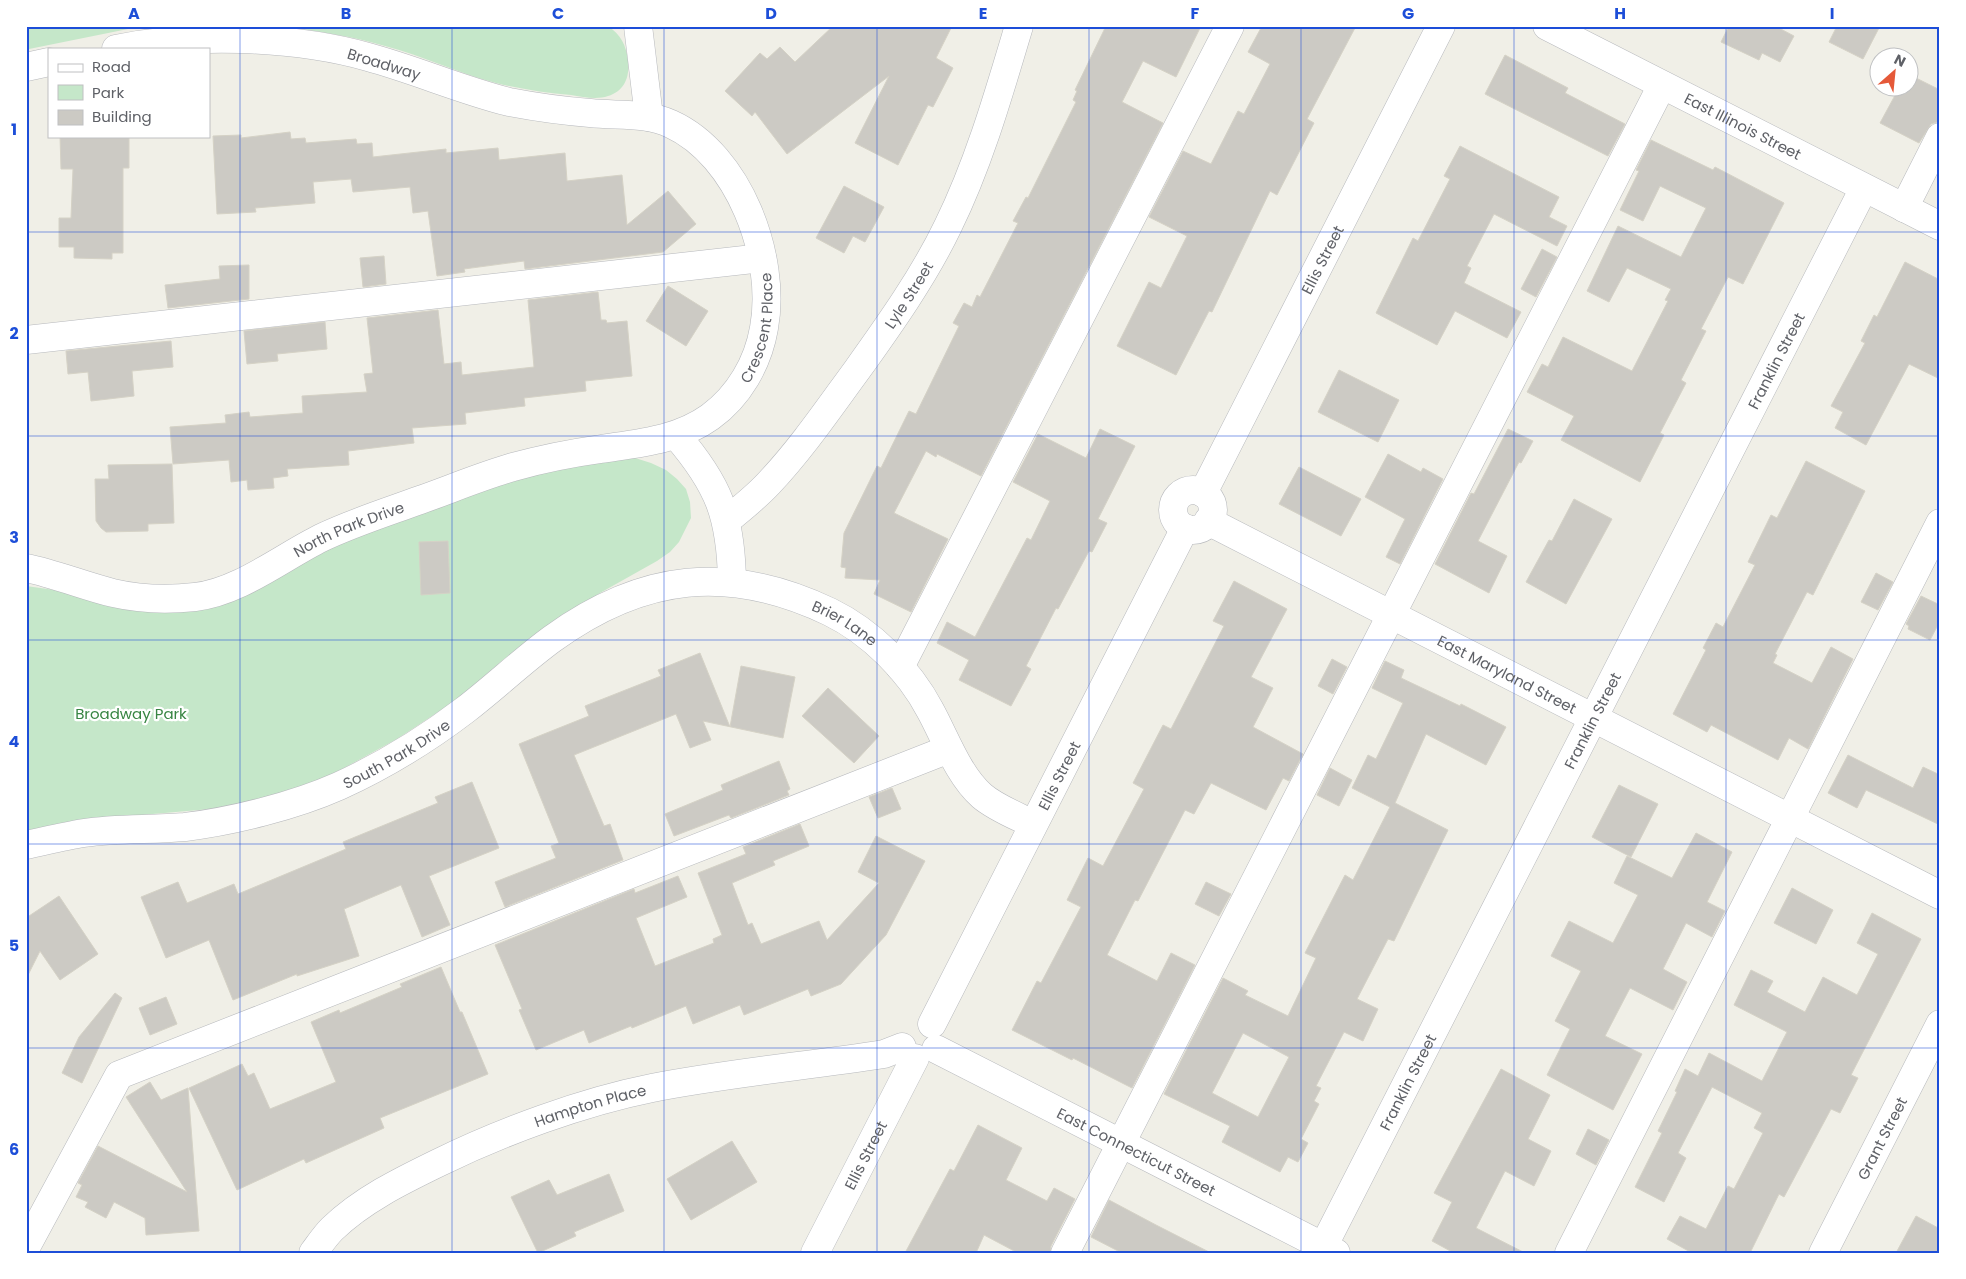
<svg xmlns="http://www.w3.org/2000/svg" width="1966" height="1279" font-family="Poppins,sans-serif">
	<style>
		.green { fill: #c5e7c9 }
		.building { fill: #cccac4; stroke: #d5d2c6; fill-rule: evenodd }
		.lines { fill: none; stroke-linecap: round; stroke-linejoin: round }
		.minor-casing { stroke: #b7b9bd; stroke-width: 29 }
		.minor { stroke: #fff; stroke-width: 28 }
		.grid { fill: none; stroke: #1d4ed8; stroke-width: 1; stroke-opacity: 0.55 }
		.labels { text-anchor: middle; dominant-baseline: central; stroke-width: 4.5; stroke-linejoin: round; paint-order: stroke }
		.street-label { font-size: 15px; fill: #5f6167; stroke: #fff }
		.park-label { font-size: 15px; fill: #388543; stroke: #fff }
		.neatline { fill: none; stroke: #1d4ed8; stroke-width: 2 }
		.grid-label { font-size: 16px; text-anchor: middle; font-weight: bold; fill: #1d4ed8 }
	</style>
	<rect width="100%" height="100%" fill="#f0efe7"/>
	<g class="green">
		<polygon points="26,26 156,26 128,29 29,49 26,52"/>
		<path d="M281 26H608C621 35 626 45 628 60 630 76 625 91 608 96 597 100 583 97 571 95 546 93 521 89 496 83 458 73 423 56 385 46 351 36 316 31 281 26Z"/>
		<polygon points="632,457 651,463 666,470 677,479 686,489 690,502 691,518 679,542 670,552 657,561 600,593 504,659 458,699 397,739 333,774 292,792 222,808 141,815 26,833 26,586 62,591 134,608 359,533 529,472"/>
	</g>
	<g class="building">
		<polygon points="833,26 952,26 936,58 953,68 933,107 928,105 898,165 855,143 889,76 787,154 755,112 752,116 725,91 760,53 767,59 780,47 795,62"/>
		<polygon points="1106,26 1201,26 1176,77 1143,61 1122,102 1163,123 981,476 937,454 936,457 926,451 894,513 948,539 911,612 874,594 880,580 845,578 846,568 841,567 844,533 877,466 881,468 909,411 916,414 959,326 953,323 964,303 972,307 977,295 980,297 1018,223 1013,221 1026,197 1028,198 1076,102 1073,100 1077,91 1075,90"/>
		<polygon points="1262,26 1356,26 1307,119 1314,123 1277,195 1270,191 1212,312 1209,311 1176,375 1117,346 1149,282 1161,288 1187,236 1149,217 1183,151 1211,164 1238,111 1244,114 1270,64 1248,52"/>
		<polygon points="1729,26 1775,26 1794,36 1780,62 1762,53 1759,60 1721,42"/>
		<polygon points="1837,26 1880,26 1863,59 1829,42"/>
		<polygon points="1505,55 1568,88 1565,93 1625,124 1608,156 1485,94"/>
		<polygon points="1908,74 1940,90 1940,121 1931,124 1919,143 1880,123 1899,88 1908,88"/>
		<polygon points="290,132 291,139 305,138 306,143 356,139 357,144 372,143 373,157 446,149 446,153 498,148 499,160 565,153 567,181 622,175 627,225 668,191 696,224 663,252 525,269 524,261 464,269 465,272 437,276 428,211 413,213 410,187 353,192 351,179 313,182 315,203 255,208 256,212 217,214 213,136 241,135 241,138"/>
		<polygon points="60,136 129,136 129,168 123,168 123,253 112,253 112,259 74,258 74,247 59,247 59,218 71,218 73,169 61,169"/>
		<polygon points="1651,140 1713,170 1715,167 1784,203 1743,284 1728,277 1701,329 1706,331 1681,380 1686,383 1660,433 1664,435 1640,482 1561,440 1574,416 1527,392 1542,364 1548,367 1563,337 1632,371 1668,301 1665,300 1671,289 1627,268 1609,302 1587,291 1618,226 1681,257 1706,208 1660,186 1643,221 1620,210 1639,171 1636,170"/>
		<polygon points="1460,146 1559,197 1549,217 1567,226 1557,246 1494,214 1467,266 1471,268 1464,283 1521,312 1507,338 1455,311 1437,345 1376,313 1413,238 1418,241 1450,179 1444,176"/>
		<polygon points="844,186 884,207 865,242 853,236 844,253 816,238"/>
		<polygon points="1542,249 1557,257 1536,297 1521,289"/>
		<polygon points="384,256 386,284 363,287 360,258"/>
		<polygon points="1905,262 1940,280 1940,379 1909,364 1866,445 1835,428 1843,412 1831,406 1865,343 1861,341 1874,315 1877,317"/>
		<polygon points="249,265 249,299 168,308 165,285 220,279 219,266"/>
		<polygon points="668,286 708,311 686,346 646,321"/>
		<polygon points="598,292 601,320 606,320 607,323 627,321 632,376 585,381 586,391 524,398 525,406 465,413 466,424 412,428 414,443 348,451 349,465 287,469 288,476 273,478 274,488 248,490 247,480 231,482 229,460 173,464 170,427 226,423 225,415 249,412 250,417 303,413 302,396 367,392 364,374 373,373 367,318 438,310 444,364 461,362 462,375 534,367 528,300"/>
		<polygon points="325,322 327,349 277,354 278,361 247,364 244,331"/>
		<polygon points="171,341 173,367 132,371 134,396 91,401 88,372 68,374 66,351"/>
		<polygon points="1339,370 1399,400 1378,442 1318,412"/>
		<polygon points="1100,429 1135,446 1098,519 1107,523 1092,552 1089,551 1058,609 1056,608 1026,666 1031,669 1011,706 959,680 969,660 937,643 947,622 975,637 1027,538 1031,540 1050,501 1013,482 1038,434 1086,458"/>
		<polygon points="1508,429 1533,441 1521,463 1519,462 1478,541 1507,556 1489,593 1435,564 1471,493 1474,494"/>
		<polygon points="1388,454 1421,472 1423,468 1443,479 1400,564 1386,557 1405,519 1365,497"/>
		<polygon points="1806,461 1865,491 1813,595 1807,592 1775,654 1777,655 1773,663 1812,683 1831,647 1853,659 1808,749 1789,738 1778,760 1711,725 1707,732 1673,714 1706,650 1703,648 1716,623 1723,627 1755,565 1748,562 1771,515 1777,518"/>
		<polygon points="172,464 174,523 148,524 148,531 106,532 101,528 96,521 95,479 109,479 108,465"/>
		<polygon points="1299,467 1361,499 1341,536 1279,504"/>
		<polygon points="1574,499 1612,519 1566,604 1526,582 1549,540 1552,541"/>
		<polygon points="448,541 450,593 421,595 419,542"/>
		<polygon points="1876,573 1893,582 1878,610 1861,602"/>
		<polygon points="1234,581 1287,609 1251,677 1273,688 1253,727 1303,754 1289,781 1283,778 1266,810 1211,783 1194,814 1185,810 1138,901 1135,900 1107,955 1157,981 1171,953 1195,965 1132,1088 1073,1058 1072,1060 1012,1030 1037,981 1041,983 1081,907 1067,900 1088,858 1103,866 1144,789 1133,783 1163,725 1171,729 1224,626 1213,621"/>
		<polygon points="1921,596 1940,605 1940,621 1930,640 1908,629 1909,626 1906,624"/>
		<polygon points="700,653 730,727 741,666 795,677 783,738 703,721 711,740 690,748 676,714 574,755 604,826 610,824 623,860 505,907 495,882 556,858 551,846 559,843 519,744 589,716 585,706 661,676 658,670"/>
		<polygon points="1332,659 1347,667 1333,694 1318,686"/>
		<path d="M1385 661 1404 670 1401 678 1460 706 1461 704 1506 727 1486 765 1426 734 1395 803 1448 830 1394 941 1388 939 1357 999 1378 1009 1363 1041 1344 1032 1316 1086 1321 1088 1314 1101 1319 1104 1301 1139 1308 1143 1298 1162 1288 1157 1280 1172 1222 1142 1230 1126 1164 1094 1223 978 1248 991 1245 995 1288 1016 1316 958 1305 953 1345 875 1353 880 1390 807 1352 788 1368 755 1376 759 1403 703 1372 688ZM1243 1033 1289 1057 1258 1117 1212 1093Z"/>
		<polygon points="828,688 879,736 854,763 802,716"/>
		<polygon points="1848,755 1913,788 1923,767 1940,775 1940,825 1866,790 1857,808 1828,793"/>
		<polygon points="779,761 790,789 787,791 789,795 731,818 729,815 674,836 665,814 723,790 721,785"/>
		<polygon points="1330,768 1352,780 1339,806 1317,795"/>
		<polygon points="472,782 499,848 429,876 450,925 422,937 401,885 344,909 359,956 297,976 297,974 233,1000 209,940 166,958 141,897 178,882 187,903 234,884 238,894 346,849 343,842 438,803 435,797"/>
		<polygon points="1619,785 1658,804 1631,857 1592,837"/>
		<polygon points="892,788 901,809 878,818 869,797"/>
		<polygon points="800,824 809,846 773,861 775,865 732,883 748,925 752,923 761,944 819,921 827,940 879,883 858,872 876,836 925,861 886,935 841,984 811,996 808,989 744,1015 740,1005 693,1024 686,1006 632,1028 631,1026 589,1043 584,1030 536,1050 519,1010 522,1009 495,945 634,889 635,893 678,876 687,897 636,918 655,966 714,943 713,939 722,935 698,873 746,854 743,847"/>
		<polygon points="1696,833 1732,852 1707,902 1725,911 1712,937 1686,923 1663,969 1687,982 1673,1010 1630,988 1605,1036 1642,1054 1613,1110 1547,1075 1570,1029 1555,1021 1581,971 1551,956 1569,921 1613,943 1638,895 1614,883 1627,856 1672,878"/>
		<polygon points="1206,882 1231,894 1219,916 1195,904"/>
		<polygon points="1792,888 1833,910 1816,944 1774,923"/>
		<polygon points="59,896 98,954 60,980 40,951 26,979 26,918"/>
		<polygon points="1872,913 1921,939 1851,1075 1858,1078 1840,1113 1831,1109 1784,1197 1779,1194 1750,1253 1692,1253 1667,1239 1680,1216 1706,1229 1728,1186 1734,1189 1763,1133 1754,1128 1762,1113 1712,1087 1678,1153 1686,1158 1664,1202 1635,1187 1662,1133 1658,1131 1677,1092 1675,1091 1685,1069 1698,1076 1709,1053 1762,1081 1787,1032 1734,1005 1751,970 1773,981 1767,992 1805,1012 1823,977 1857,995 1878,954 1857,943"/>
		<polygon points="441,967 460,1012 462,1012 488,1074 380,1118 384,1128 306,1163 304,1159 237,1190 189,1088 242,1064 248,1076 254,1073 270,1109 336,1082 311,1022 339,1010 340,1013 402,987 400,984"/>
		<polygon points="115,993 122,998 82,1083 62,1073 79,1037"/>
		<polygon points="166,997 177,1024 150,1035 139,1008"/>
		<polygon points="1501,1069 1550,1095 1528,1139 1551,1151 1534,1186 1505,1171 1476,1228 1525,1253 1454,1253 1432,1241 1452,1202 1434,1193"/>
		<polygon points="150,1082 161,1100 188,1088 199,1231 146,1235 145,1218 114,1202 106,1218 85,1207 88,1202 76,1197 82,1185 78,1183 98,1146 187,1192 126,1097"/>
		<polygon points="978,1125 1022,1148 1006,1180 1047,1201 1054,1188 1075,1199 1051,1246 1050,1253 1018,1253 984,1235 976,1253 905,1253 950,1169 954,1171"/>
		<polygon points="1588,1129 1609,1140 1596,1165 1576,1154"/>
		<polygon points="732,1141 757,1182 691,1220 667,1179"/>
		<polygon points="609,1174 624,1211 574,1232 576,1236 538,1253 511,1197 549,1180 557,1195"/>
		<polygon points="1109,1200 1156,1225 1211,1253 1122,1253 1091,1237"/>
		<polygon points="1916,1216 1940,1229 1940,1253 1896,1253"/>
	</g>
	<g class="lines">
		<g class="minor-casing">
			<g id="minor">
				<polyline points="638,26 649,117"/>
				<path id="s1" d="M1547 26 1940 226"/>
				<polyline points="26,67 49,62"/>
				<polyline points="1904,208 1940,137"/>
				<polyline points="26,340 762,258"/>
				<path d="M676 435C719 485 731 516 732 582"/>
				<circle cx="1193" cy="510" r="20"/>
				<path id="s2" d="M1203 493 1441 26"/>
				<path id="s3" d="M726 521C741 509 756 497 769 483 802 448 829 408 857 370 890 324 924 276 948 226 979 163 999 93 1019 26"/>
				<path id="s4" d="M1208 521 1940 895"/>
				<path id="s5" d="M26 568C56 574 84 586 113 593 139 599 168 600 195 597 239 592 281 558 321 538 352 523 387 512 420 500 451 489 482 476 513 467 542 459 572 453 601 449 640 443 678 440 710 417 739 396 758 363 764 328 777 257 739 155 671 124 646 112 617 116 590 113 564 111 535 107 509 102 461 90 416 70 368 57 293 36 192 33 116 49"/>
				<polyline points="900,667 1230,26"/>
				<path id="s6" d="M26 845C45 841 65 836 84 833 117 828 151 830 185 827 233 821 294 806 339 786 383 766 427 739 465 710 495 687 522 661 552 639 643 573 729 564 830 612 871 632 909 670 930 710 945 737 958 775 982 796 996 808 1017 816 1033 824"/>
				<path id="s7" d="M932 1024 1185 528"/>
				<path id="s8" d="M936 1049 1336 1253"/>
				<polyline points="26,1247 119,1075 949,749"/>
				<path id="s9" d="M313 1253C319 1245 325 1236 332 1229 362 1200 401 1181 438 1163 501 1132 582 1102 652 1088 729 1073 807 1066 884 1054L902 1047"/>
				<path id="s10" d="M815 1253 915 1058"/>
				<polyline points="1065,1253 1662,85"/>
				<path id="s11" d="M1320 1253 1864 188"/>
				<polyline points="1569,1253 1940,523"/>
				<path id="s12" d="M1823 1253 1940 1024"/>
			</g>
		</g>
		<use href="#minor" class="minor"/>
	</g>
	<path class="grid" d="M240 26V1253M452 26V1253M664 26V1253M877 26V1253M1089 26V1253M1301 26V1253M1514 26V1253M1726 26V1253M26 232H1940M26 436H1940M26 640H1940M26 844H1940M26 1048H1940"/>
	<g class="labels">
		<g class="street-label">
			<text transform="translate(384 64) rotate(17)">Broadway</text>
			<text stroke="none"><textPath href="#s1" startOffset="220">East Illinois Street</textPath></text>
			<text stroke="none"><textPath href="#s2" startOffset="262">Ellis Street</textPath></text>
			<text stroke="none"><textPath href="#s3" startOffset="292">Lyle Street</textPath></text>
			<text stroke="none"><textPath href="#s5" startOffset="828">Crescent Place</textPath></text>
			<text stroke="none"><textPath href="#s11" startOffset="1002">Franklin Street</textPath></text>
			<text stroke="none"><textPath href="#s5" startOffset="342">North Park Drive</textPath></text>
			<text stroke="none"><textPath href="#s6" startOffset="894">Brier Lane</textPath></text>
			<text stroke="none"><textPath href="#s4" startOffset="336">East Maryland Street</textPath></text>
			<text stroke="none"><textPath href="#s11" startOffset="598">Franklin Street</textPath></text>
			<text stroke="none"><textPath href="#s6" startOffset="386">South Park Drive</textPath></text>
			<text stroke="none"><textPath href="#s7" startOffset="279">Ellis Street</textPath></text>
			<text stroke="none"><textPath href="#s11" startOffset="192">Franklin Street</textPath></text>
			<text stroke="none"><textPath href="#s9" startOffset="319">Hampton Place</textPath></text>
			<text stroke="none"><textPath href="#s12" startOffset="129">Grant Street</textPath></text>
			<text stroke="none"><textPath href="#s8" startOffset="225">East Connecticut Street</textPath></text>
			<text stroke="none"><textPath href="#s10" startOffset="110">Ellis Street</textPath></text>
		</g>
		<g class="park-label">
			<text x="131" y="713">Broadway Park</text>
		</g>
	</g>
	<rect width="1966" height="1279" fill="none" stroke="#ffffff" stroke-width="55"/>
	<rect x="48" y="48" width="162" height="90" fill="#ffffff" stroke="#bfc0c2"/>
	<rect x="58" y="64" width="25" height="8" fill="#ffffff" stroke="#bfc0c2"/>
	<text x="92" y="72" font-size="15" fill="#5f6167">Road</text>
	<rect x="58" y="85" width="25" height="15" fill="#c5e7c9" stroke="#bfc0c2"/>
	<text x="92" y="98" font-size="15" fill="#5f6167">Park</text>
	<rect x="58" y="110" width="25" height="15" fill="#cccac4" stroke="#bfc0c2"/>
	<text x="92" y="122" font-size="15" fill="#5f6167">Building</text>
	<g transform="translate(1894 72) rotate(27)"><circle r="24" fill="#ffffff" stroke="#bfc0c2"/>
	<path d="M0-4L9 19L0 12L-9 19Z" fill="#e55939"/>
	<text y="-8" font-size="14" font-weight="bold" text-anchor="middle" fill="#5f6167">N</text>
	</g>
	<rect x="28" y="28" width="1910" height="1224" class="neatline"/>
	<g class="grid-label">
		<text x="134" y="19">A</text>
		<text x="346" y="19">B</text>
		<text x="558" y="19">C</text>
		<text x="771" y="19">D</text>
		<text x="983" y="19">E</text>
		<text x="1195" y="19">F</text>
		<text x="1408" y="19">G</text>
		<text x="1620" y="19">H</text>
		<text x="1832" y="19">I</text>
		<text x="14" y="135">1</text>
		<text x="14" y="339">2</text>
		<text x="14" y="543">3</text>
		<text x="14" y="747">4</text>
		<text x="14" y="951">5</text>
		<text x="14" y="1155">6</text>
	</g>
</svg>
